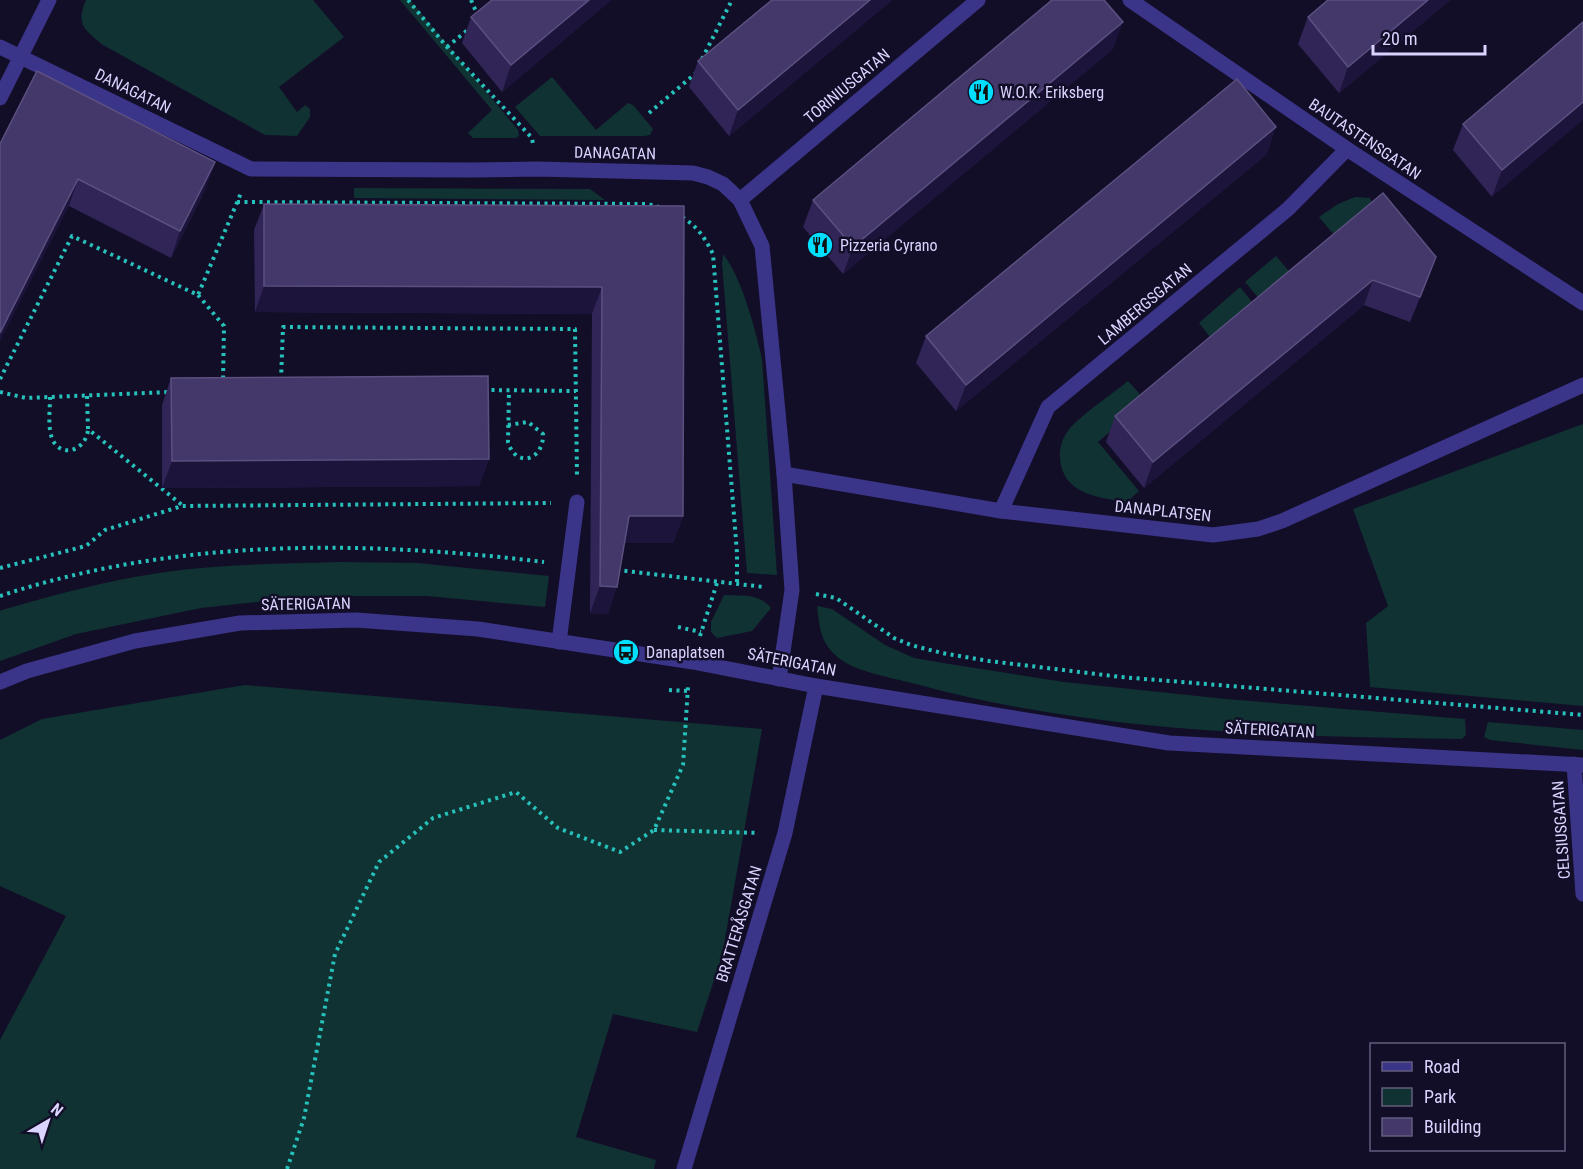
<svg xmlns="http://www.w3.org/2000/svg" width="1583" height="1169" font-family="'Roboto Condensed',sans-serif">
	<style>
		.green { fill: #103232 }
		.lines { fill: none; stroke-linecap: round; stroke-linejoin: round }
		.path { stroke: #27c1bb; stroke-width: 4; stroke-dasharray: 3 4.5; stroke-linecap: butt }
		.lane { stroke: #3b358a; stroke-width: 15 }
		.street { stroke: #3b358a; stroke-width: 15 }
		.wall { fill: #312557 }
		.shaded-wall { fill: #1d143c }
		.building { fill: #433869; stroke: #5b5080; stroke-width: 1.5 }
		.labels { text-anchor: middle; dominant-baseline: central; stroke-width: 5; stroke-linejoin: round; paint-order: stroke }
		.street-label { font-size: 16px; fill: #dad4ff; stroke: #130e28 }
		.poi-label { font-size: 16px; fill: #dad4ff; stroke: #130e28; text-anchor: start }
	</style>
	<rect width="100%" height="100%" fill="#130e28"/>
	<g class="green">
		<path d="M86 0H313L344 37 279 87 297 112 305 105 310 109V117L297 136 265 135 103 45C85 30 75 25 86 0Z"/>
		<polygon points="400,0 410,0 518,130 519,136 516,138 473,138 468,133 492,110"/>
		<polygon points="552,77 596,130 628,103 633,105 653,129 650,135 644,136 540,136 515,107"/>
		<polygon points="354,188 590,189 605,200 354,198"/>
		<polygon points="1355,197 1370,198 1372,203 1335,236 1319,217 1338,204"/>
		<path d="M723 254C742 278 755 329 762 359L777 575 747 573 722 263Z"/>
		<polygon points="1276,256 1294,277 1262,302 1245,282"/>
		<polygon points="1240,287 1256,307 1215,343 1199,323"/>
		<path d="M1128 381 1146 401 1098 442 1139 491 1127 502C1099 498 1062 494 1060 458 1059 448 1063 436 1070 428 1084 413 1112 394 1128 381Z"/>
		<polygon points="1583,424 1583,706 1370,687 1366,623 1388,606 1353,509"/>
		<path d="M338 562 417 563 549 576 545 607 427 596H311L201 608 76 634 0 661V611L2 610C54 595 105 581 159 573 218 564 278 564 338 562Z"/>
		<path d="M724 595C742 596 759 593 771 608L752 631 717 638 711 632V622Z"/>
		<path d="M817 606 832 609 885 645 914 658 943 663 1064 682 1226 699 1465 719 1466 735 1462 739C1279 736 1094 733 916 684 897 679 858 672 843 661 821 646 820 631 817 606Z"/>
		<polygon points="245,685 762,729 722,956 697,1032 613,1014 576,1137 656,1160 654,1169 0,1169 0,1040 66,916 0,886 0,740 42,719"/>
		<polygon points="1488,722 1583,730 1583,750 1490,740 1484,737"/>
	</g>
	<g class="lines">
		<g class="path">
			<polyline points="408,0 447,47 532,138 533,144"/>
			<polyline points="471,0 478,16"/>
			<polyline points="447,47 470,28"/>
			<polyline points="702,59 732,0"/>
			<polyline points="649,113 696,73"/>
			<polyline points="237,202 648,204 659,207"/>
			<path d="M682 217C697 226 705 238 713 254L737 553V584"/>
			<polyline points="198,295 224,326 223,382"/>
			<polyline points="0,379 72,236 198,295 241,193"/>
			<polyline points="281,380 283,327 575,329 577,476"/>
			<polyline points="484,390 576,391"/>
			<polyline points="0,392 26,398 170,392"/>
			<polyline points="87,396 88,429 182,505"/>
			<path d="M50 397C50 409 48 424 51 435 57 459 85 453 88 430"/>
			<path d="M508 425 528 422 543 434C544 460 516 469 508 442L509 391"/>
			<polyline points="0,568 86,546 105,530 182,506 551,503"/>
			<polyline points="617,570 764,587"/>
			<polyline points="816,594 836,598 894,638 911,645 942,653 989,661 1121,677 1583,715"/>
			<path d="M0 596C175 538 363 540 544 562"/>
			<polyline points="678,627 701,632"/>
			<polyline points="700,636 717,583"/>
			<polyline points="669,690 687,691"/>
			<polyline points="654,830 759,833"/>
			<polyline points="287,1169 304,1118 335,954 379,862 433,818 516,792 558,828 620,852 654,830 683,765 688,687"/>
		</g>
		<polyline class="lane" points="559,642 577,502"/>
		<g class="street">
			<polyline points="1130,0 1347,149 1583,303"/>
			<polyline points="0,47 251,169 473,170 537,169 693,173 708,177 723,184 740,200 762,246 784,474 792,590 779,679"/>
			<polyline points="0,98 49,0"/>
			<polyline points="740,200 978,0"/>
			<polyline points="784,474 1001,511 1213,535 1258,529 1282,521 1583,385"/>
			<polyline points="1001,511 1048,407 1288,209 1347,149"/>
			<polyline points="0,682 27,671 135,641 240,623 356,620 478,629 693,662 816,686 1169,743 1583,765"/>
			<polyline points="1574,764 1583,894"/>
			<polyline points="684,1169 785,833 816,686"/>
		</g>
	</g>
	<g class="wall">
		<polygon points="492,0 611,0 502,92 462,43 471,17"/>
		<polygon points="892,0 729,136 689,87 698,61"/>
		<polygon points="1450,0 1339,93 1298,44 1308,17"/>
		<polygon points="1583,22 1492,197 1453,150 1463,124"/>
		<polygon points="1113,49 843,274 803,227 813,200"/>
		<polygon points="37,71 206,188 171,258 69,206"/>
		<polygon points="1267,154 956,411 916,363 926,336"/>
		<polygon points="1383,193 1427,282 1410,322 1364,305 1144,488 1106,442 1115,416"/>
		<polygon points="264,204 684,206 683,516 673,543 624,543 608,614 590,613 592,314 255,312 254,230"/>
		<polygon points="171,378 489,459 479,486 162,488 162,405"/>
	</g>
	<g class="shaded-wall">
		<polygon points="589,0 611,0 502,92 511,65"/>
		<polygon points="870,0 892,0 729,136 738,110"/>
		<polygon points="1428,0 1450,0 1339,93 1348,67"/>
		<polygon points="1123,22 1113,49 843,274 853,247"/>
		<polygon points="1583,102 1583,120 1492,197 1502,170"/>
		<polygon points="1276,127 1267,154 956,411 966,385"/>
		<polygon points="215,162 206,188 171,258 180,231"/>
		<polygon points="78,179 69,206 0,341 0,333"/>
		<polygon points="1436,257 1427,282 1410,322"/>
		<polygon points="1373,280 1364,305 1144,488 1153,462"/>
		<polygon points="264,286 602,287 592,314 255,312"/>
		<polygon points="489,459 479,486 162,488 172,461"/>
		<polygon points="629,516 683,516 673,543 619,543"/>
		<polygon points="600,586 617,587 608,614 590,613"/>
	</g>
	<g class="building">
		<polygon points="492,0 589,0 511,65 471,17"/>
		<polygon points="772,0 870,0 738,110 698,61"/>
		<polygon points="1052,0 1104,0 1123,22 853,247 813,200"/>
		<polygon points="1328,0 1428,0 1348,67 1308,17"/>
		<polygon points="1583,22 1583,102 1502,170 1463,124"/>
		<polygon points="37,71 215,162 180,231 78,179 0,333 0,144"/>
		<polygon points="1237,79 1276,127 966,385 926,336"/>
		<polygon points="1383,193 1436,257 1420,297 1373,280 1153,462 1115,416"/>
		<polygon points="264,204 684,206 683,516 629,516 617,587 600,586 602,287 264,286"/>
		<polygon points="488,376 489,459 172,461 171,378"/>
	</g>
	<defs>
		<g id="restaurant-disc" transform="scale(1.35)"><circle r="9.5" fill="#00dfff" stroke="#130e28"/><path d="M-5-6h1v4h1v-4h1v4h1v-4h1v5L-1.5 .5V6h-2V.5L-5-1ZM5-6V6H3V1.5H1.5Q1.5-4 5-6Z" fill="#111"/></g>
		<g id="bus-disc" transform="scale(1.35)"><circle r="9.5" fill="#00dfff" stroke="#130e28"/><path d="M-5-6H5V4H4V6H2V4H-2V6H-4V4H-5ZM-3.5-4V0h7V-4ZM-3.5 1.2v1.5H-2V1.2ZM2 1.2v1.5H3.5V1.2Z" fill="#111"/></g>
	</defs>
	<g fill-rule="evenodd">
		<use href="#restaurant-disc" x="981" y="92"/>
		<use href="#restaurant-disc" x="820" y="245"/>
		<use href="#bus-disc" x="626" y="652"/>
	</g>
	<g class="labels">
		<g class="street-label">
			<text transform="translate(847 86) rotate(-40)">TORINIUSGATAN</text>
			<text transform="translate(133 91) rotate(26)">DANAGATAN</text>
			<text transform="translate(1365 139) rotate(34)">BAUTASTENSGATAN</text>
			<text transform="translate(615 153) rotate(1)">DANAGATAN</text>
			<text transform="translate(1145 304) rotate(-40)">LAMBERGSGATAN</text>
			<text transform="translate(1163 511) rotate(6)">DANAPLATSEN</text>
			<text transform="translate(306 604) rotate(-1)">SÄTERIGATAN</text>
			<text transform="translate(792 662) rotate(11)">SÄTERIGATAN</text>
			<text transform="translate(1270 730) rotate(3)">SÄTERIGATAN</text>
			<text transform="translate(1561 830) rotate(-94)">CELSIUSGATAN</text>
			<text transform="translate(739 924) rotate(-73)">BRATTERÅSGATAN</text>
		</g>
		<g class="poi-label">
			<text x="1000" y="92">W.O.K. Eriksberg</text>
			<text x="840" y="245">Pizzeria Cyrano</text>
			<text x="646" y="652">Danaplatsen</text>
		</g>
	</g>
	<rect x="1370" y="1043" width="195" height="108" fill="#130e28" stroke="#635d7e" stroke-width="1.5"/>
	<rect x="1382" y="1062" width="30" height="9" fill="#3b358a" stroke="#635d7e" stroke-width="1.5"/>
	<text x="1424" y="1073" font-size="18" fill="#dad4ff">Road</text>
	<rect x="1382" y="1088" width="30" height="18" fill="#103232" stroke="#635d7e" stroke-width="1.5"/>
	<text x="1424" y="1103" font-size="18" fill="#dad4ff">Park</text>
	<rect x="1382" y="1118" width="30" height="18" fill="#433869" stroke="#635d7e" stroke-width="1.5"/>
	<text x="1424" y="1133" font-size="18" fill="#dad4ff">Building</text>
	<g transform="translate(48 1121) rotate(39)" stroke="#130e28" stroke-width="4.5" paint-order="stroke">
	<path d="M0-4.5L10 22L0 15L-10 22Z" fill="#dad4ff"/>
	<text y="-9" font-size="16" font-weight="bold" text-anchor="middle" fill="#dad4ff">N</text>
	</g>
	<path d="M1373 45v9h112v-9" fill="none" stroke="#dad4ff" stroke-width="3"/>
	<text x="1382" y="45" font-size="18" fill="#dad4ff" stroke="#130e28" stroke-width="4.5" paint-order="stroke">20 m</text>
</svg>
